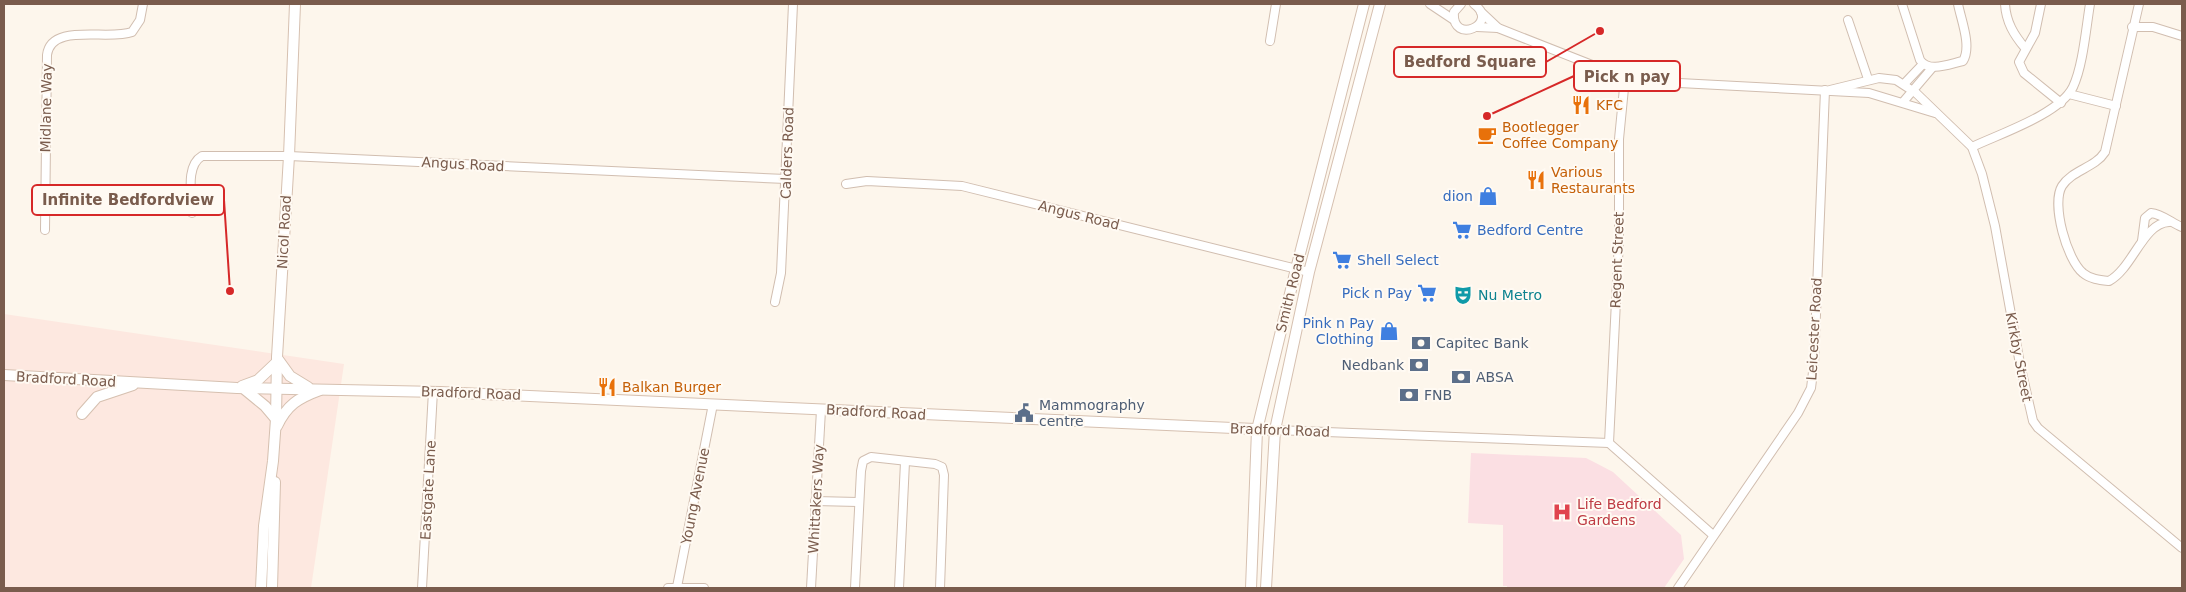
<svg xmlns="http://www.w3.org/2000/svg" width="2186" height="592" font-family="'DejaVu Sans',sans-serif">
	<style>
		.commercial { fill: #fde8e0 }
		.medical { fill: #fbdfe3 }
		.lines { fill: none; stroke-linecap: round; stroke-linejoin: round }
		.street-casing { stroke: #d1beb0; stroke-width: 10 }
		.secondary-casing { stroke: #d6c0b0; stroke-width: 12 }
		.street { stroke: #fff; stroke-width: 8 }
		.secondary { stroke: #fff; stroke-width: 10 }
		.labels { text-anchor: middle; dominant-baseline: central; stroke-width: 4; stroke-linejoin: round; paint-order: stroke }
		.food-label { font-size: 14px; fill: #c56008; stroke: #fffaf3; text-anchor: start }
		.street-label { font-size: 14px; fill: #7a5c4d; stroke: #fffaf3 }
		.shop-label { font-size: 14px; fill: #366cbe; stroke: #fffaf3; text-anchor: end }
		.culture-label { font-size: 14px; fill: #0d838f; stroke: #fffaf3; text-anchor: start }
		.service-label { font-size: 14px; fill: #4e5e75; stroke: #fffaf3; text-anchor: start }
		.health-label { font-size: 14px; fill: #be3a42; stroke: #fffaf3; text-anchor: start }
		.leader { fill: none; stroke: #d62828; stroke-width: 2 }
		.callout-dot { fill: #d62828; stroke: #fffaf3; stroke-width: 2 }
		.callout { fill: #fffaf3; stroke: #d62828; stroke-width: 2 }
		.callout-label { font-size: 15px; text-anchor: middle; font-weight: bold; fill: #7a5c4d }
	</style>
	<rect width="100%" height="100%" fill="#fdf6ec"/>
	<polygon class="commercial" points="4,314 344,364 311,588 4,588"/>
	<polygon class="medical" points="1471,453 1586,458 1592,461 1613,472 1681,535 1684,559 1664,588 1507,588 1507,586 1503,586 1503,525 1468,523"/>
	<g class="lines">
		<g class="street-casing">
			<g id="street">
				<polyline points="1430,4 1454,20"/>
				<path d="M1461 4 1454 12C1451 46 1501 24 1474 4"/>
				<path d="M1902 4 1920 60C1929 73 1949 64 1963 61 1972 46 1961 20 1958 4"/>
				<path d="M2005 4C2006 22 2014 35 2025 48"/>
				<polyline points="2041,4 2035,33 2019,62 2024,73 2061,103"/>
				<path d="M2139 4 2105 152C2095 168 2072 170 2062 186 2051 204 2067 260 2083 273 2090 279 2100 280 2109 281 2133 268 2143 223 2169 222"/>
				<polyline points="1481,12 1498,28 1625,78 1641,81 1869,93 1935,113"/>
				<polyline points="1848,20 1868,79"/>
				<polyline points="1477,27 1498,28"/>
				<polyline points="2132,27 2153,27 2182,36"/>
				<polyline points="1270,41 1276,4"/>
				<polyline points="1904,84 1923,64"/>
				<polyline points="1830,90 1879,78 1896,80 1916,93 1972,147 1982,174 1995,226 2020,364 2033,421 2038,428 2182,548"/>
				<polyline points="2069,94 2116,106"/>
				<polyline points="1903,102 1932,68"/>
				<path d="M1972 147C1999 134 2060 114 2073 87 2083 66 2086 28 2090 4"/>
				<polyline points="846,184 867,181 962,186 1309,272"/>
				<path d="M192 213C192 196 185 166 202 156H289L786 179"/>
				<path d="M45 230 47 55C51 22 108 41 132 32L140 20 143 4"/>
				<path d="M2142 241 2145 218 2151 213C2162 214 2172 223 2182 227"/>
				<polyline points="775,302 781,273 793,4"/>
				<polyline points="1275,430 1609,443 1713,535"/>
				<polyline points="1609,443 1619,240 1619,139 1625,78"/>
				<polyline points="815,501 858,502"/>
				<polyline points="677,587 713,404"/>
				<polyline points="422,588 433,391"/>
				<polyline points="668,588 704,588"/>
				<polyline points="811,588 821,410"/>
				<polyline points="855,588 861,471 863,461 871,457 935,464 942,467 944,475 940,588"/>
				<polyline points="899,588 905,462"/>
				<polyline points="1678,588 1798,413 1811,388 1814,364 1825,90"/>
			</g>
		</g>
		<g class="secondary-casing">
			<g id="secondary">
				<polyline points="277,358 290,376 308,387"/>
				<polyline points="4,375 237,388 440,392 1275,430"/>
				<polyline points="242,386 258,380 277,362"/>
				<polyline points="243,388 265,406 276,419"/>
				<polyline points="82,414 97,397 133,385"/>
				<path d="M277 426C287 405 298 398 320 390"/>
				<polyline points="261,588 264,526 273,461 276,419 277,357 289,156 295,4"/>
				<polyline points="272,588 275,482"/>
				<polyline points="1251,588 1257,430 1296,269 1364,4"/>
				<polyline points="1266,588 1275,430 1309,272 1380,4"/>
			</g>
		</g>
		<use href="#street" class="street"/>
		<use href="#secondary" class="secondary"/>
	</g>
	<defs>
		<g id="restaurant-bare" transform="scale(1.5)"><path d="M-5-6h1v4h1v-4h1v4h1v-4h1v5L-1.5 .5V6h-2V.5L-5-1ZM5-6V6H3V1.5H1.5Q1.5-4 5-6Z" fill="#e8710a" stroke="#fffaf3" stroke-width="2.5" paint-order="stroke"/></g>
		<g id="cafe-bare" transform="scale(1.5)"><path d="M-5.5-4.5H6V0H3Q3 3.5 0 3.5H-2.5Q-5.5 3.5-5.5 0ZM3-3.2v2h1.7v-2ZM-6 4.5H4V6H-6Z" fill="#e8710a" stroke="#fffaf3" stroke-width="2.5" paint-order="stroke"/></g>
		<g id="shop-bare" transform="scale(1.5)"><path d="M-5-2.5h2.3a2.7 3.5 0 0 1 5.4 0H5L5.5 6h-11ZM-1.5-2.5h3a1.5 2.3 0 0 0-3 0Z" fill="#3f7fe0" stroke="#fffaf3" stroke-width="2.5" paint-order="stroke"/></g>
		<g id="supermarket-bare" transform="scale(1.5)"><path d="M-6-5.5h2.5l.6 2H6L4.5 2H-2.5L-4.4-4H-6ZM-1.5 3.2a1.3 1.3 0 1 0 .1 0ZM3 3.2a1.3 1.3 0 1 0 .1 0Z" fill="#3f7fe0" stroke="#fffaf3" stroke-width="2.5" paint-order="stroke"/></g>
		<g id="theatre-bare" transform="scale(1.5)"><path d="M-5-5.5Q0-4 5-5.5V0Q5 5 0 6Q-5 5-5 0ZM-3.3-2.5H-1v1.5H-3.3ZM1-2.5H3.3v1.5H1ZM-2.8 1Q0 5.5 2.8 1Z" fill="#0f9aa8" stroke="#fffaf3" stroke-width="2.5" paint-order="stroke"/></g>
		<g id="bank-bare" transform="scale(1.5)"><path d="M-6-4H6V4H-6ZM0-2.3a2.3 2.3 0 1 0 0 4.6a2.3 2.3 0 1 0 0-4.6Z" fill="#5c6f8a" stroke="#fffaf3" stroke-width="2.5" paint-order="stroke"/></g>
		<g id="civic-bare" transform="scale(1.5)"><path d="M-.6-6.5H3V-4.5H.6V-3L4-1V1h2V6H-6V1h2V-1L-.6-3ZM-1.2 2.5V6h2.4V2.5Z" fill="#5c6f8a" stroke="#fffaf3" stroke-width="2.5" paint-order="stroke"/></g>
		<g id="hospital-bare" transform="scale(1.5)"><path d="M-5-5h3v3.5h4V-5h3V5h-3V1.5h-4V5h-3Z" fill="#e0444e" stroke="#fffaf3" stroke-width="2.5" paint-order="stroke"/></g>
	</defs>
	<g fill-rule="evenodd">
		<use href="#restaurant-bare" x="1581" y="105"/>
		<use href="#cafe-bare" x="1487" y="135"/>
		<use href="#restaurant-bare" x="1536" y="180"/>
		<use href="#shop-bare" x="1488" y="196"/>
		<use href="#supermarket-bare" x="1462" y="230"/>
		<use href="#supermarket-bare" x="1342" y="260"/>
		<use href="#supermarket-bare" x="1427" y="293"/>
		<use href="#theatre-bare" x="1463" y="295"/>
		<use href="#shop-bare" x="1389" y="331"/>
		<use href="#bank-bare" x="1421" y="343"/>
		<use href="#bank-bare" x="1419" y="365"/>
		<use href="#bank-bare" x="1461" y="377"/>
		<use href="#restaurant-bare" x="607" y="387"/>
		<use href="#bank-bare" x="1409" y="395"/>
		<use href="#civic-bare" x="1024" y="413"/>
		<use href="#hospital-bare" x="1562" y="512"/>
	</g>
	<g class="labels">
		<g class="food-label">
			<text x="1596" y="105">KFC</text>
			<text x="1502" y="127">Bootlegger<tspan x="1502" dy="16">Coffee Company</tspan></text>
			<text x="1551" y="172">Various<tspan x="1551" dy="16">Restaurants</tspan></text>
			<text x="622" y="387">Balkan Burger</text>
		</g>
		<g class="street-label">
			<text transform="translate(46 108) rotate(-89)">Midlane Way</text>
			<text transform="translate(787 153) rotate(-88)">Calders Road</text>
			<text transform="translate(463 164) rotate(3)">Angus Road</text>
			<text transform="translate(1079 215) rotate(14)">Angus Road</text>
			<text transform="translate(284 232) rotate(-87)">Nicol Road</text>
			<text transform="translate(1617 260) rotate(-88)">Regent Street</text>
			<text transform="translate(1290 293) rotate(-76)">Smith Road</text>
			<text transform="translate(1814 329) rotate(-87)">Leicester Road</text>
			<text transform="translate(2019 357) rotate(79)">Kirkby Street</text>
			<text transform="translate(66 379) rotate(3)">Bradford Road</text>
			<text transform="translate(471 393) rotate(2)">Bradford Road</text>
			<text transform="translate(876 412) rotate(3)">Bradford Road</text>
			<text transform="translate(1280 430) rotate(2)">Bradford Road</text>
			<text transform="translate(428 490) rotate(-87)">Eastgate Lane</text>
			<text transform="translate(695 496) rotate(-79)">Young Avenue</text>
			<text transform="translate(816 499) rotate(-87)">Whittakers Way</text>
		</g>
		<g class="shop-label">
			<text x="1473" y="196">dion</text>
			<text x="1477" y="230" text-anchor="start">Bedford Centre</text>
			<text x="1357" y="260" text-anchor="start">Shell Select</text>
			<text x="1412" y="293">Pick n Pay</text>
			<text x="1374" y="323">Pink n Pay<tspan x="1374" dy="16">Clothing</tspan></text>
		</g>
		<g class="culture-label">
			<text x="1478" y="295">Nu Metro</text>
		</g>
		<g class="service-label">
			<text x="1436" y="343">Capitec Bank</text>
			<text x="1404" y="365" text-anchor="end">Nedbank</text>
			<text x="1476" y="377">ABSA</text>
			<text x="1424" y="395">FNB</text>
			<text x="1039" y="405">Mammography<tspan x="1039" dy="16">centre</tspan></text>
		</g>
		<g class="health-label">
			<text x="1577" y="504">Life Bedford<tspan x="1577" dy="16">Gardens</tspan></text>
		</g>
	</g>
	<path class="leader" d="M1600 31L1546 62M1487 116L1574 76M230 291L224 200"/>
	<g class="callout-dot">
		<circle cx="1600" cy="31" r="5"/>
		<circle cx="1487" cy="116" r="5"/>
		<circle cx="230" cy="291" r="5"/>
	</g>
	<g class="callout">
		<rect x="1394" y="47" width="152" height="30" rx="5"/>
		<rect x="1574" y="61" width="106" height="30" rx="5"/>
		<rect x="32" y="185" width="192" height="30" rx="5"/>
	</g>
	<g class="callout-label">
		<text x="1470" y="67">Bedford Square</text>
		<text x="1627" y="82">Pick n pay</text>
		<text x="128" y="205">Infinite Bedfordview</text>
	</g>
	<rect width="2186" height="592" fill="none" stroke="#7a5c4d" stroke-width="10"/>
</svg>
